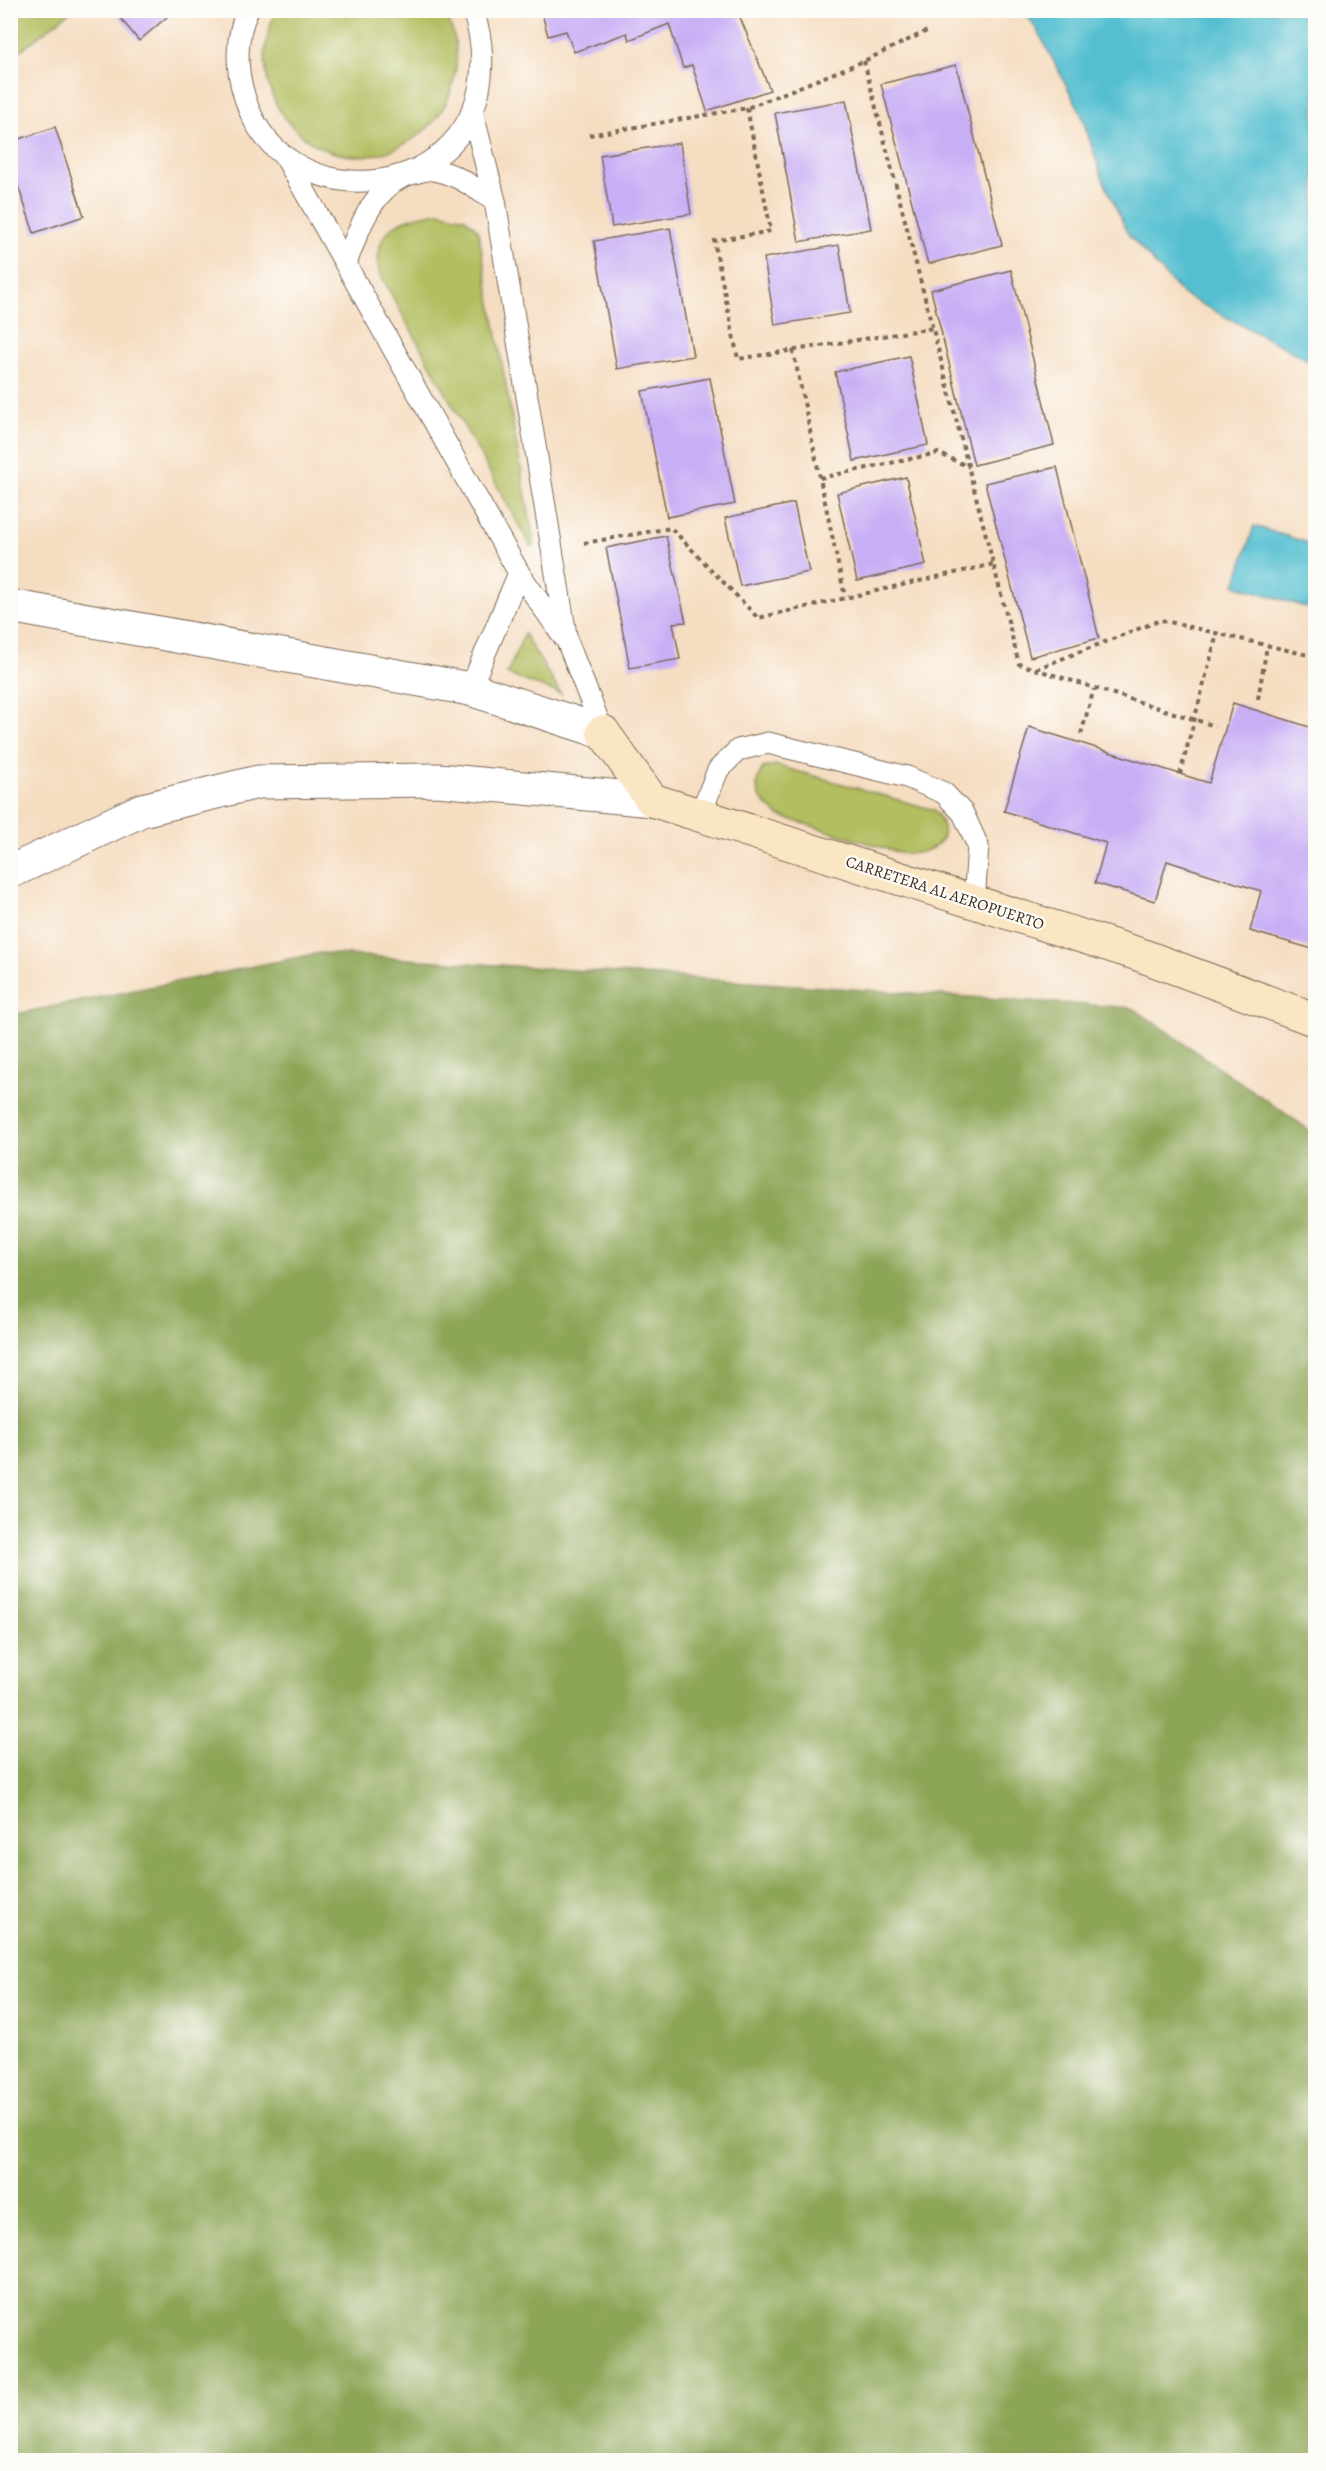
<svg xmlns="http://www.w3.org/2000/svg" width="1326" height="2471" font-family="Alegreya,serif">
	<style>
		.green { fill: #b2be60; stroke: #76743f; stroke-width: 1.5 }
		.forest { fill: #8da556; stroke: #64683a; stroke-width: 1.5 }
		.water { fill: #55bfd1; stroke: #487478; stroke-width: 1.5 }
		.building { fill: #c8aef5 }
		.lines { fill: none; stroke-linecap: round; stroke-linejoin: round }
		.service-casing { stroke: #7c6957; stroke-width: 23 }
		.minor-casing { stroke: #7c6957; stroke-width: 35 }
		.secondary-casing { stroke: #7c6957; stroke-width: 35 }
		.path { stroke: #7c6957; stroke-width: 4; stroke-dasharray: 4.5 4.5; stroke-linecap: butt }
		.service { stroke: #fff; stroke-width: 21 }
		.minor { stroke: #fff; stroke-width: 33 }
		.secondary { stroke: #fbe6c4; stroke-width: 33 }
		.labels { text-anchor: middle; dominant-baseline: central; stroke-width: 4.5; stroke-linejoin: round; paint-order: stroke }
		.street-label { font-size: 16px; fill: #3b2a1e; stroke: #fdfcf7 }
	</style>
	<rect width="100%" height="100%" fill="#fdfcf7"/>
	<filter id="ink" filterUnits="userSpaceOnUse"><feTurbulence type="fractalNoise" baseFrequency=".0167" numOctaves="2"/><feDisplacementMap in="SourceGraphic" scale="12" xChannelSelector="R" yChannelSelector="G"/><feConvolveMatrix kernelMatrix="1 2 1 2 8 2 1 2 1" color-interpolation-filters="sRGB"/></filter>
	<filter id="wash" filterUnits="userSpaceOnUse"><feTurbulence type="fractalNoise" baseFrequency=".008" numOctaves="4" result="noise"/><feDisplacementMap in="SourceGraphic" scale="24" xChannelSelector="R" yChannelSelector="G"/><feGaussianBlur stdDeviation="1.35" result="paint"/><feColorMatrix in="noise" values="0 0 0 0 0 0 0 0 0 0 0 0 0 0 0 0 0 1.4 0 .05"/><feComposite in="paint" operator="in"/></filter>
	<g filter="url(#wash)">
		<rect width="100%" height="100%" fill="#f5ddc1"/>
		<g class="green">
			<polygon points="11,10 71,10 71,11 11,58"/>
			<path d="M276 11H444C458 36 460 63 451 90 446 107 434 123 420 134 336 199 231 109 276 11Z"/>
			<path d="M439 212 465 218 478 230 533 536V546L531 547 379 272C373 227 401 218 439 212Z"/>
			<polygon points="524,634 561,694 507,674"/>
			<path d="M775 765 934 810C957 840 934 853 904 854L779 816C761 802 749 790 763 768Z"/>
		</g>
		<polygon class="forest" points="319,953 1133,1008 1315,1134 1315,2460 11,2460 11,1015"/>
		<g class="water">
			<polygon points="1024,11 1315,11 1315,361 1312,362 1182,294 1128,234 1102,177 1080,111 1037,30"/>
			<polygon points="1254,526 1315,545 1315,610 1235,585"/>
		</g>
		<g id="blocks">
			<g class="building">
				<polygon points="114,10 175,10 139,41"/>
				<polygon points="541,10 737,10 770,90 707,111 692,65 683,68 669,24 629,40 627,33 574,52 566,31 548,36"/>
				<polygon points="956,65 1002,245 928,264 881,84"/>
				<polygon points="846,100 871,229 799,242 775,113"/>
				<polygon points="55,127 84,216 34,233 10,162 10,142"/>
				<polygon points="680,143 691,214 612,227 600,155"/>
				<polygon points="670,228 693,356 617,369 594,241"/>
				<polygon points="839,245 850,313 775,325 764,258"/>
				<polygon points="1011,270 1054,445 974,465 931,290"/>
				<polygon points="909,356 928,445 854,461 835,372"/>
				<polygon points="710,378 735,504 667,517 642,391"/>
				<polygon points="1057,467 1099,638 1030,657 985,483"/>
				<polygon points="906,477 926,565 857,581 837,493"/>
				<polygon points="794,503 809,572 740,586 725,518"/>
				<polygon points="666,536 686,622 673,623 680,659 630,668 606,548"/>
				<polygon points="1233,703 1316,729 1316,950 1250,931 1261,891 1167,861 1155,901 1095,883 1106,843 1004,811 1029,727 1209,783"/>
			</g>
		</g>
	</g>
	<g filter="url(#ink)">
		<use href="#blocks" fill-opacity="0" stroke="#7c6957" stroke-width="1.5"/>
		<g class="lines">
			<g class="service-casing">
				<g id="service">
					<path d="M248 10C235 36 236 69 244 95 279 219 467 206 481 77 483 55 481 31 472 10"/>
					<polyline points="472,110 495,201 567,641 603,732"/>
					<polyline points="286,158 519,573 563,636"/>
					<path d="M346 264C358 229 375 181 415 173 421 171 428 169 433 170 456 173 476 189 495 201"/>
					<polyline points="470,689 519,573"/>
					<polyline points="700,815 718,770 738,750 768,743 907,777 944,793 963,813 978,846 974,902"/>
				</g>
			</g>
			<g class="minor-casing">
				<g id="minor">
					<polyline points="10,606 470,689 603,732"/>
					<polyline points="10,872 142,810 258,782 438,780 652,800"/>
				</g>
			</g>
			<g class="secondary-casing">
				<polyline id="secondary" points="603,732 652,800 1138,954 1316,1020"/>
			</g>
			<g class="path">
				<polyline points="864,61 1019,664 1215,726"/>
				<polyline points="747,108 771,231 714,241 738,359 933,328"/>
				<polyline points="589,135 747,108 864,61 927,31"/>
				<polyline points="793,350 845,597"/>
				<polyline points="820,478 938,453 969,467"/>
				<polyline points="584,543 671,528 758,618 994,564"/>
				<polyline points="1036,669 1161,620 1316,657"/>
				<polyline points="1258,699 1267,646"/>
				<polyline points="1081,734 1094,689"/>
				<polyline points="1180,774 1217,634"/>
			</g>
			<use href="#service" class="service"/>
			<use href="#minor" class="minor"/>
			<use href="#secondary" class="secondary"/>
		</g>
	</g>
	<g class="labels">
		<g class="street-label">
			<text transform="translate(945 893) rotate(18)">CARRETERA AL AEROPUERTO</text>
		</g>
	</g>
	<rect width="1326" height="2471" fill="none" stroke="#fdfcf7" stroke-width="36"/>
</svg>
